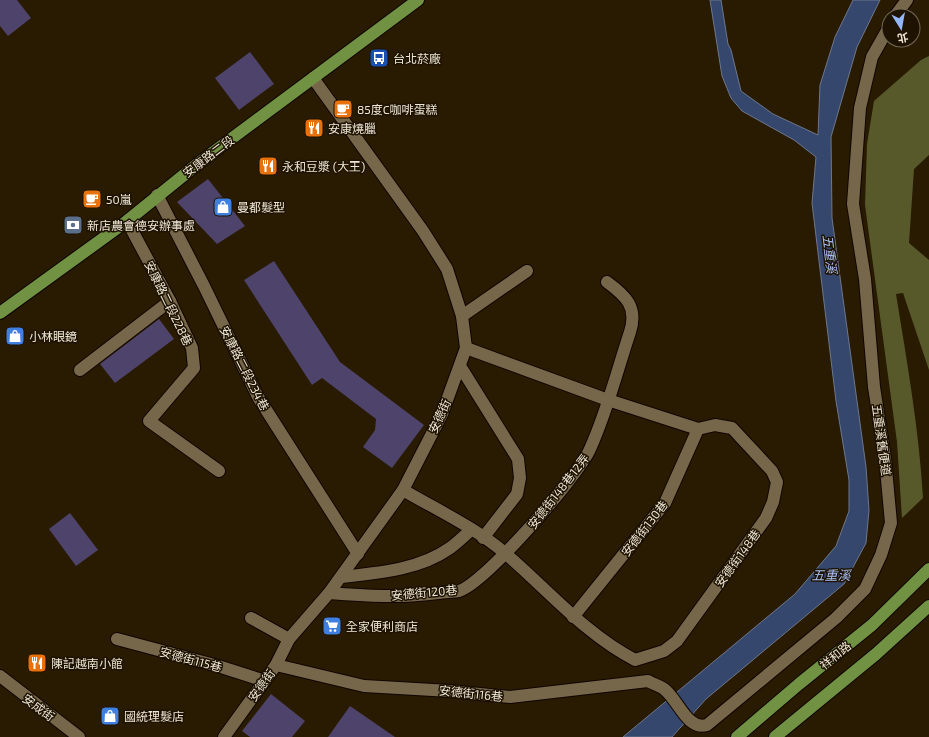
<svg xmlns="http://www.w3.org/2000/svg" width="929" height="737" font-family="'Exo 2','Noto Sans TC',sans-serif">
	<style>
		.forest { fill: #57592a }
		.water { fill: #36476d; stroke: #6d778c }
		.building { fill: #4e436b }
		.lines { fill: none; stroke-linecap: round; stroke-linejoin: round }
		.minor-casing { stroke: #100500; stroke-width: 14 }
		.major-casing { stroke: #100500; stroke-width: 14 }
		.minor { stroke: #76674a; stroke-width: 12 }
		.major { stroke: #719242; stroke-width: 12 }
		.labels { text-anchor: middle; dominant-baseline: central; stroke-width: 3; stroke-linejoin: round; paint-order: stroke }
		.poi-label { font-size: 12px; fill: #eee6d5; stroke: #1e1200; text-anchor: start }
		.street-label { font-size: 12px; fill: #eee6d5; stroke: #1e1200 }
		.water-label { font-size: 13px; font-style: italic; fill: #a8c1f5; stroke: #1e1200 }
	</style>
	<rect width="100%" height="100%" fill="#281b01"/>
	<path class="forest" d="M929 56V155L914 169 909 243 929 260V370L903 293 896 294C907 362 919 429 923 498L902 518 897 442 865 205 867 144 874 101 921 60Z"/>
	<polygon class="water" points="710,0 721,0 728,44 731,50 741,91 773,114 818,135 820,85 835,37 853,0 880,0 857,47 831,137 832,218 866,467 869,510 866,543 844,584 706,699 672,737 623,737 795,594 836,546 849,511 849,480 836,401 812,203 816,157 794,140 742,111 731,98 722,76"/>
	<g class="building">
		<polygon points="0,0 17,0 31,18 8,36 0,26"/>
		<polygon points="250,52 274,84 239,110 215,78"/>
		<polygon points="208,179 245,226 217,244 177,202"/>
		<polygon points="274,261 340,362 424,425 392,468 363,447 375,430 376,419 322,378 312,385 244,280"/>
		<polygon points="159,319 174,339 115,383 100,364"/>
		<polygon points="70,513 98,550 76,566 49,529"/>
		<polygon points="271,694 305,721 292,737 250,737 242,731"/>
		<polygon points="350,706 395,737 328,737"/>
	</g>
	<g class="lines">
		<g class="minor-casing">
			<g id="minor">
				<polyline points="895,16 907,0"/>
				<polyline points="157,195 204,286 258,397 358,554"/>
				<polyline points="127,221 170,301 192,348 194,368 149,421 219,471"/>
				<polyline points="462,316 527,271"/>
				<polyline points="460,366 518,459 520,478 517,494 483,538"/>
				<polyline points="80,370 170,301"/>
				<path d="M403 490C437 510 476 528 506 554 548 590 585 634 635 660L664 651 677 641 766 518 773 502 777 482 772 471 732 428 715 425 698 429 608 400 466 348"/>
				<path d="M341 577C378 573 419 570 450 548 457 543 464 536 471 530"/>
				<path d="M329 593C366 596 402 598 438 593 445 592 453 592 459 591 485 583 579 475 590 449 607 412 617 371 630 332 638 307 626 296 607 282"/>
				<polyline points="573,617 665,503 698,429"/>
				<polyline points="251,618 289,639"/>
				<polyline points="117,639 218,666 265,681"/>
				<path d="M276 665 364 686 450 691 510 697 648 681C653 684 660 686 664 689 678 699 687 731 707 725L836 618 865 589 881 555 891 523 885 458 874 387 865 279 853 204 860 108 872 57 889 27"/>
				<polyline points="0,676 79,737"/>
				<polyline points="224,737 276,665 289,639 329,593 403,490 442,414 466,348 462,316 447,269 423,231 313,78"/>
			</g>
		</g>
		<g class="major-casing">
			<g id="major">
				<polyline points="0,313 127,221 200,162 418,0"/>
				<polyline points="737,737 799,684 872,625 929,569"/>
				<polyline points="775,737 876,654 929,606"/>
			</g>
		</g>
		<use href="#minor" class="minor"/>
		<use href="#major" class="major"/>
	</g>
	<defs>
		<g id="bus-square" transform="scale(1)"><rect x="-9" y="-9" width="18" height="18" rx="4" fill="#1a4fb4" stroke="#1e1200"/><path d="M-5-6H5V4H4V6H2V4H-2V6H-4V4H-5ZM-3.5-4V0h7V-4ZM-3.5 1.2v1.5H-2V1.2ZM2 1.2v1.5H3.5V1.2Z" fill="#fff"/></g>
		<g id="cafe-square" transform="scale(1)"><rect x="-9" y="-9" width="18" height="18" rx="4" fill="#e8710a" stroke="#1e1200"/><path d="M-5.5-4.5H6V0H3Q3 3.5 0 3.5H-2.5Q-5.5 3.5-5.5 0ZM3-3.2v2h1.7v-2ZM-6 4.5H4V6H-6Z" fill="#fff"/></g>
		<g id="restaurant-square" transform="scale(1)"><rect x="-9" y="-9" width="18" height="18" rx="4" fill="#e8710a" stroke="#1e1200"/><path d="M-5-6h1v4h1v-4h1v4h1v-4h1v5L-1.5 .5V6h-2V.5L-5-1ZM5-6V6H3V1.5H1.5Q1.5-4 5-6Z" fill="#fff"/></g>
		<g id="shop-square" transform="scale(1)"><rect x="-9" y="-9" width="18" height="18" rx="4" fill="#3f7fe0" stroke="#1e1200"/><path d="M-5-2.5h2.3a2.7 3.5 0 0 1 5.4 0H5L5.5 6h-11ZM-1.5-2.5h3a1.5 2.3 0 0 0-3 0Z" fill="#fff"/></g>
		<g id="bank-square" transform="scale(1)"><rect x="-9" y="-9" width="18" height="18" rx="4" fill="#5c6f8a" stroke="#1e1200"/><path d="M-6-4H6V4H-6ZM0-2.3a2.3 2.3 0 1 0 0 4.6a2.3 2.3 0 1 0 0-4.6Z" fill="#fff"/></g>
		<g id="supermarket-square" transform="scale(1)"><rect x="-9" y="-9" width="18" height="18" rx="4" fill="#3f7fe0" stroke="#1e1200"/><path d="M-6-5.5h2.5l.6 2H6L4.5 2H-2.5L-4.4-4H-6ZM-1.5 3.2a1.3 1.3 0 1 0 .1 0ZM3 3.2a1.3 1.3 0 1 0 .1 0Z" fill="#fff"/></g>
	</defs>
	<g fill-rule="evenodd">
		<use href="#bus-square" x="379" y="58"/>
		<use href="#cafe-square" x="343" y="109"/>
		<use href="#restaurant-square" x="314" y="128"/>
		<use href="#restaurant-square" x="268" y="166"/>
		<use href="#cafe-square" x="92" y="199"/>
		<use href="#shop-square" x="223" y="207"/>
		<use href="#bank-square" x="73" y="225"/>
		<use href="#shop-square" x="15" y="336"/>
		<use href="#supermarket-square" x="332" y="626"/>
		<use href="#restaurant-square" x="37" y="663"/>
		<use href="#shop-square" x="110" y="716"/>
	</g>
	<g class="labels">
		<g class="poi-label">
			<text x="393" y="58">台北菸廠</text>
			<text x="357" y="109">85度C咖啡蛋糕</text>
			<text x="328" y="128">安康燒臘</text>
			<text x="282" y="166">永和豆漿 (大王)</text>
			<text x="106" y="199">50嵐</text>
			<text x="237" y="207">曼都髮型</text>
			<text x="87" y="225">新店農會德安辦事處</text>
			<text x="29" y="336">小林眼鏡</text>
			<text x="346" y="626">全家便利商店</text>
			<text x="51" y="663">陳記越南小館</text>
			<text x="124" y="716">國統理髮店</text>
		</g>
		<g class="street-label">
			<text transform="translate(208 156) rotate(-37)">安康路二段</text>
			<text transform="translate(169 303) rotate(64)">安康路二段228巷</text>
			<text transform="translate(245 368) rotate(63)">安康路二段234巷</text>
			<text transform="translate(439 416) rotate(-65)">安德街</text>
			<text transform="translate(882 440) rotate(82)">五重溪舊便道</text>
			<text transform="translate(558 491) rotate(-52)">安德街148巷12弄</text>
			<text transform="translate(644 528) rotate(-52)">安德街130巷</text>
			<text transform="translate(737 558) rotate(-54)">安德街148巷</text>
			<text transform="translate(424 592) rotate(-5)">安德街120巷</text>
			<text transform="translate(835 655) rotate(-39)">祥和路</text>
			<text transform="translate(191 659) rotate(15)">安德街115巷</text>
			<text transform="translate(261 685) rotate(-54)">安德街</text>
			<text transform="translate(471 693) rotate(6)">安德街116巷</text>
			<text transform="translate(39 707) rotate(37)">安成街</text>
		</g>
		<g class="water-label">
			<text transform="translate(830 254) rotate(83)">五重溪</text>
			<text x="831" y="575">五重溪</text>
		</g>
	</g>
	<g transform="translate(901 28) rotate(169)"><circle r="19" fill="#1e1200" stroke="#716755"/>
	<path d="M0-3L7 15L0 10L-7 15Z" fill="#92b7fd"/>
	<text y="-6" font-size="11" font-weight="bold" text-anchor="middle" fill="#eee6d5">北</text>
	</g>
</svg>
